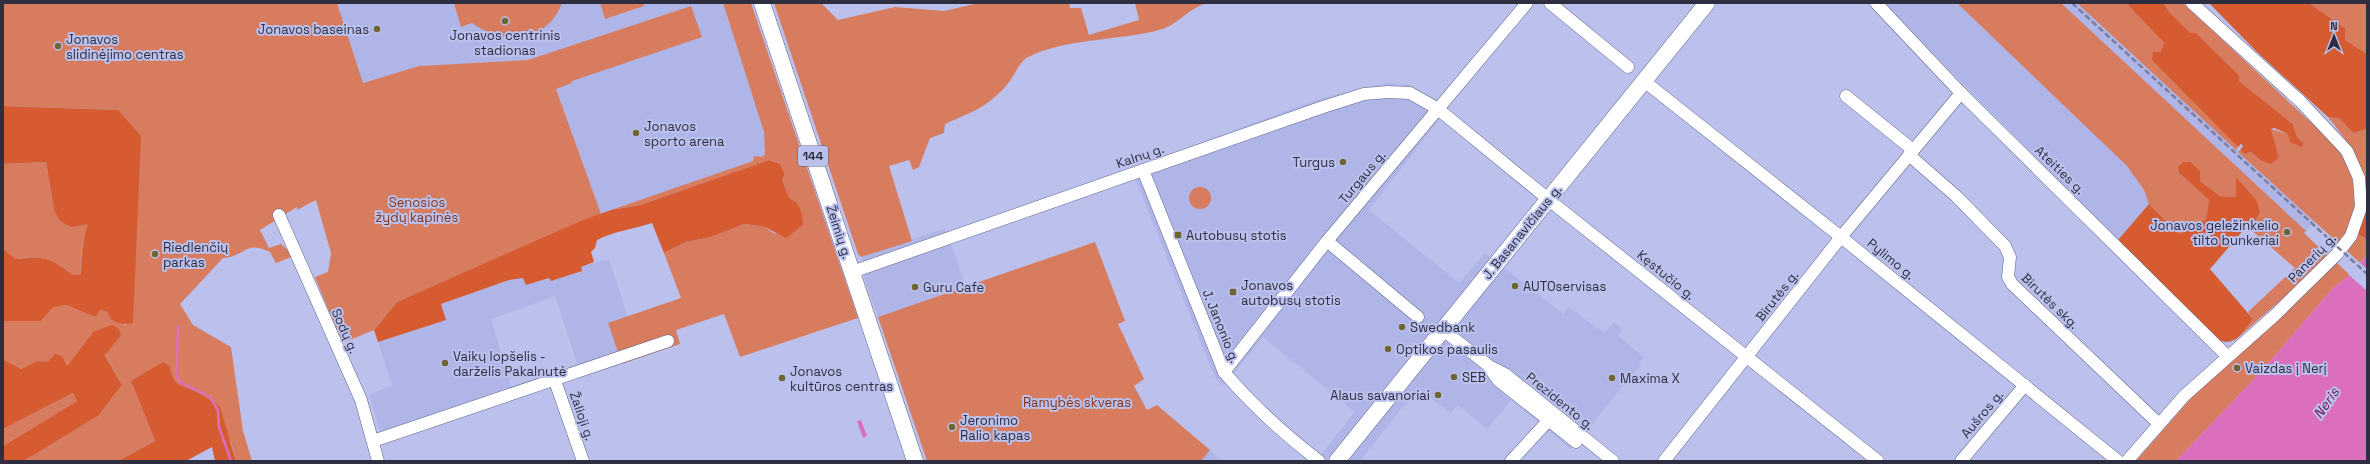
<svg xmlns="http://www.w3.org/2000/svg" width="2370" height="464" font-family="'Space Grotesk',sans-serif">
	<style>
		.built { fill: #afb5e7 }
		.green { fill: #d77c5f }
		.forest { fill: #d65b31 }
		.water { fill: #db6ebd }
		.pier { fill: #bbc1ec }
		.lines { fill: none; stroke-linecap: round; stroke-linejoin: round }
		.stream { stroke: #db6ebd; stroke-width: 2.5 }
		.minor-casing { stroke: #5f648a; stroke-width: 13 }
		.major-casing { stroke: #5f648a; stroke-width: 17 }
		.minor { stroke: #fff; stroke-width: 12 }
		.major { stroke: #fff; stroke-width: 16 }
		.rail { stroke: #7a7f9e; stroke-width: 2.5; stroke-dasharray: 6 3; stroke-linecap: butt }
		.poi-dot { fill: #6f6532; stroke: #bbc1ec; stroke-width: 1.5 }
		.labels { text-anchor: middle; dominant-baseline: central; stroke-width: 4; stroke-linejoin: round; paint-order: stroke }
		.shield { fill: #bbc1ec; stroke: #585b74; stroke-width: 1 }
		.shield-label { font-size: 12px; font-weight: bold; fill: #2d2f40 }
		.poi-label { font-size: 13px; fill: #2d2f40; stroke: #bbc1ec; text-anchor: start }
		.street-label { font-size: 13px; fill: #2d2f40; stroke: #bbc1ec }
		.park-label { font-size: 13px; fill: #85351a; stroke: #bbc1ec }
		.water-label { font-size: 14px; font-style: italic; fill: #771361; stroke: #bbc1ec }
	</style>
	<rect width="100%" height="100%" fill="#bbc1ec"/>
	<g class="built">
		<polygon points="337,3 723,3 764,132 765,154 762,157 753,158 753,161 601,214 556,89 572,83 571,81 691,6 528,60 419,66 363,83"/>
		<polygon points="1884,3 1957,3 2127,166 2144,190 2149,204 2118,240"/>
		<polygon points="2061,3 2077,3 2315,221 2306,231"/>
		<polygon points="1386,83 1409,85 1449,107 1369,210 1459,283 1485,253 1563,314 1569,307 1604,333 1614,322 1623,330 1618,336 1644,357 1639,363 1641,365 1571,449 1511,400 1487,429 1458,405 1450,413 1418,388 1360,461 1316,461 1355,412 1263,337 1224,386 1215,378 1131,168 1322,98"/>
		<polygon points="945,228 966,286 878,317 864,277 867,272 861,257"/>
		<polygon points="609,259 628,317 608,324 622,364 582,378 555,296 491,319 512,389 381,434 369,395 392,385 378,342 446,320 440,304 509,280 523,278 527,285 549,278 551,281 582,270 581,267"/>
		<polygon points="1210,450 1222,461 1201,461"/>
	</g>
	<g class="green">
		<path d="M3 3H337L363 83 419 66 528 60 691 6 702 37 572 81V83L556 89 601 214 397 302 374 330 342 343 315 277 328 272 331 253 316 200 297 210V207L260 230 269 248 281 244 294 256 276 263 270 252C243 240 248 256 223 258L180 304 193 325 231 347 243 431 252 461H236L231 442 199 393 177 385 171 376 170 366 131 381 155 441 118 461H24L98 416 122 385 93 332 67 366 37 361 21 369 3 359V321H41L53 306 66 305 95 317 99 310 107 312 111 320 126 325 118 110 3 106Z"/>
		<path d="M454 3H562C547 43 503 46 472 23L461 27Z"/>
		<polygon points="600,3 643,3 644,6 605,19"/>
		<polygon points="723,3 751,3 858,318 740,357 724,314 676,330 680,344 622,364 608,323 681,298 664,253 686,242 711,237 744,224 765,227 775,234 790,199 782,180 785,174 780,164 769,160 640,205 611,210 753,161 754,156 762,157 765,154 764,132"/>
		<path d="M774 3H821L838 20 895 7 944 11 979 3H1069L1070 8H1081L1089 35 1139 20 1135 3H1208C1187 8 1179 25 1159 30 1118 41 1066 38 1028 57 1019 62 1013 78 1006 86 986 108 972 112 945 124L944 133 930 138 919 167 913 170 909 160 889 166 912 241 861 257 858 254Z"/>
		<polygon points="1957,3 2061,3 2306,231 2304,233 2328,256 2306,278 2233,342 2253,319 2248,312 2295,268 2250,229 2260,213 2236,178 2236,197 2220,196 2200,181 2179,173 2209,200 2206,219 2179,234 2149,204 2144,190 2127,166"/>
		<polygon points="2077,3 2126,3 2164,43 2160,52 2238,147 2236,150"/>
		<path d="M2164 3H2183L2335 145C2357 176 2365 212 2338 243L2238 152 2240 150 2245 154 2251 152 2260 160 2279 157 2271 129 2288 134 2303 143 2297 137 2293 124 2239 81V75L2196 33 2190 34 2169 12Z"/>
		<polygon points="2309,3 2367,3 2367,54 2345,40 2346,29"/>
		<path d="M2328 117 2340 119 2353 133 2367 129V192C2363 161 2347 141 2328 117Z"/>
		<path d="M46 162 54 210 89 223C82 241 80 255 81 274L73 275C53 259 42 255 16 259L3 249V164Z"/>
		<circle cx="1200" cy="198" r="11"/>
		<polygon points="2357,234 2367,239 2367,255 2360,263 2346,250"/>
		<polygon points="1095,242 1125,321 1118,324 1144,379 1134,386 1147,410 1157,405 1210,450 1201,461 927,461 878,317"/>
		<polygon points="2335,261 2350,275 2333,288 2260,373 2176,461 2136,461 2192,397"/>
		<polygon points="73,393 77,401 3,446 3,429"/>
	</g>
	<g class="forest">
		<polygon points="2126,3 2164,3 2169,12 2190,33 2196,33 2239,75 2239,81 2293,124 2297,137 2303,143 2302,147 2290,142 2288,134 2274,128 2271,129 2279,157 2271,164 2260,160 2251,152 2245,154 2240,150 2243,146 2241,144 2238,147 2152,60 2153,52 2160,52 2164,43"/>
		<polygon points="2209,3 2309,3 2346,29 2345,40 2367,54 2367,129 2353,133 2340,119 2328,117 2257,52"/>
		<path d="M3 106 118 110 141 136 133 323C125 325 119 324 111 320L107 312 100 310 95 317 66 305 53 307 41 321H3V249L16 259C43 255 52 258 73 275L81 274C81 256 82 242 88 224L71 227 60 221 54 210 46 162 3 164Z"/>
		<path d="M769 160 780 164 785 174 782 180 790 199 797 203 802 214 803 225 786 238 765 227 744 224 711 237 686 242 664 253 652 223C634 229 614 231 597 240L595 248 591 252 594 262 581 267 582 271 551 281 549 278 526 285 523 278 509 280 441 304 446 320 378 342 374 330 397 302 583 220 611 210 640 205Z"/>
		<path d="M2183 162H2190L2200 171V181L2220 196 2236 197V177L2257 201 2260 213 2250 229 2247 226 2210 269 2253 319C2242 332 2236 347 2218 340L2118 240 2149 204 2179 234 2206 219 2209 200 2179 173 2178 167Z"/>
		<polygon points="2367,202 2367,239 2357,234"/>
		<polygon points="112,325 118,328 121,335 105,355 122,385 98,416 24,461 3,461 3,446 77,401 73,393 3,429 3,359 21,369 37,361 48,362 55,354 62,356 67,366 93,332"/>
		<path d="M163 362 170 366C173 389 182 384 199 393 206 397 213 402 220 407L236 461H215L212 447 186 461H118L155 441 131 381Z"/>
	</g>
	<g class="water">
		<polygon points="2367,255 2367,461 2176,461 2260,373 2333,288 2350,275"/>
		<polygon points="861,420 867,436 863,438 857,421"/>
	</g>
	<polygon class="pier" points="2359,262 2367,269 2367,291 2348,274"/>
	<g class="lines">
		<polyline class="stream" points="178,326 176,374 180,382 210,397 218,411 219,427 231,461"/>
		<g class="minor-casing">
			<g id="minor">
				<polyline points="1550,3 1628,67"/>
				<polyline points="1876,3 1961,93 2227,356"/>
				<polyline points="1644,81 1841,237 2118,461"/>
				<polyline points="1846,96 1913,150"/>
				<polyline points="1909,155 1956,196 2005,246 2010,257 2008,277 2012,284 2159,424"/>
				<path d="M1143 170 1224 372C1252 405 1284 434 1319 461"/>
				<polyline points="279,215 361,400 378,461"/>
				<polyline points="1327,241 1418,317"/>
				<polyline points="852,272 1323,107 1364,94 1388,92 1410,93 1438,109 1559,208 1878,461"/>
				<polyline points="1443,330 1489,366 1505,374 1613,461"/>
				<polyline points="1489,367 1498,380 1576,442"/>
				<polyline points="1224,372 1327,241 1527,3"/>
				<polyline points="555,381 583,461"/>
				<polyline points="373,441 668,341"/>
				<polyline points="1511,461 1548,421"/>
				<polyline points="1664,461 1841,237 1961,93"/>
				<polyline points="1961,461 2025,385"/>
				<polyline points="2127,461 2184,396 2275,315 2337,254 2351,236 2361,207 2359,178 2347,151 2300,101 2192,3"/>
			</g>
		</g>
		<g class="major-casing">
			<g id="major">
				<polyline points="762,3 915,461"/>
				<polyline points="1337,461 1707,3"/>
			</g>
		</g>
		<use href="#minor" class="minor"/>
		<use href="#major" class="major"/>
		<polyline class="rail" points="2072,3 2367,274"/>
	</g>
	<g class="poi-dot">
		<circle cx="505" cy="21" r="4"/>
		<circle cx="377" cy="29" r="4"/>
		<circle cx="58" cy="46" r="4"/>
		<circle cx="636" cy="133" r="4"/>
		<circle cx="1343" cy="162" r="4"/>
		<circle cx="2287" cy="232" r="4"/>
		<rect x="1174" y="231" width="8" height="8" rx="2"/>
		<circle cx="155" cy="254" r="4"/>
		<circle cx="1515" cy="286" r="4"/>
		<circle cx="915" cy="287" r="4"/>
		<rect x="1229" y="288" width="8" height="8" rx="2"/>
		<circle cx="1402" cy="327" r="4"/>
		<circle cx="1388" cy="349" r="4"/>
		<circle cx="445" cy="363" r="4"/>
		<circle cx="2237" cy="368" r="4"/>
		<circle cx="1454" cy="377" r="4"/>
		<circle cx="782" cy="378" r="4"/>
		<circle cx="1612" cy="378" r="4"/>
		<circle cx="1438" cy="395" r="4"/>
		<circle cx="952" cy="427" r="4"/>
	</g>
	<g class="labels">
		<rect class="shield" x="798" y="146" width="30" height="20" rx="3"/>
		<g class="shield-label">
			<text x="813" y="156">144</text>
		</g>
		<g class="poi-label">
			<text x="369" y="29" text-anchor="end">Jonavos baseinas</text>
			<text x="505" y="35" text-anchor="middle">Jonavos centrinis<tspan x="505" dy="15">stadionas</tspan></text>
			<text x="66" y="39">Jonavos<tspan x="66" dy="15">slidinėjimo centras</tspan></text>
			<text x="644" y="126">Jonavos<tspan x="644" dy="15">sporto arena</tspan></text>
			<text x="1335" y="162" text-anchor="end">Turgus</text>
			<text x="2279" y="225" text-anchor="end">Jonavos geležinkelio<tspan x="2279" dy="15">tilto bunkeriai</tspan></text>
			<text x="1186" y="235">Autobusų stotis</text>
			<text x="163" y="247">Riedlenčių<tspan x="163" dy="15">parkas</tspan></text>
			<text x="1241" y="285">Jonavos<tspan x="1241" dy="15">autobusų stotis</tspan></text>
			<text x="1523" y="286">AUTOservisas</text>
			<text x="923" y="287">Guru Cafe</text>
			<text x="1410" y="327">Swedbank</text>
			<text x="1396" y="349">Optikos pasaulis</text>
			<text x="453" y="356">Vaikų lopšelis -<tspan x="453" dy="15">darželis Pakalnutė</tspan></text>
			<text x="2245" y="368">Vaizdas į Nerį</text>
			<text x="790" y="371">Jonavos<tspan x="790" dy="15">kultūros centras</tspan></text>
			<text x="1462" y="377">SEB</text>
			<text x="1620" y="378">Maxima X</text>
			<text x="1430" y="395" text-anchor="end">Alaus savanoriai</text>
			<text x="960" y="420">Jeronimo<tspan x="960" dy="15">Ralio kapas</tspan></text>
		</g>
		<g class="street-label">
			<text transform="translate(1140 156) rotate(-19)">Kalnų g.</text>
			<text transform="translate(2060 170) rotate(44)">Ateities g.</text>
			<text transform="translate(1362 177) rotate(-50)">Turgaus g.</text>
			<text transform="translate(839 232) rotate(72)">Žeimių g.</text>
			<text transform="translate(1522 232) rotate(-51)">J. Basanavičiaus g.</text>
			<text transform="translate(2312 258) rotate(-46)">Panerių g.</text>
			<text transform="translate(1891 259) rotate(39)">Pylimo g.</text>
			<text transform="translate(1666 275) rotate(39)">Kęstučio g.</text>
			<text transform="translate(1777 296) rotate(-52)">Birutės g.</text>
			<text transform="translate(2050 301) rotate(44)">Birutės skg.</text>
			<text transform="translate(1221 326) rotate(68)">J. Janonio g.</text>
			<text transform="translate(345 331) rotate(66)">Sodų g.</text>
			<text transform="translate(1560 401) rotate(39)">Prezidento g.</text>
			<text transform="translate(1982 414) rotate(-50)">Aušros g.</text>
			<text transform="translate(582 416) rotate(71)">Žalioji g.</text>
		</g>
		<g class="park-label">
			<text x="417" y="202">Senosios<tspan x="417" dy="15">žydų kapinės</tspan></text>
			<text x="1077" y="402">Ramybės skveras</text>
		</g>
		<g class="water-label">
			<text transform="translate(2326 403) rotate(-55)">Neris</text>
		</g>
	</g>
	<rect width="2370" height="464" fill="none" stroke="#2d2f40" stroke-width="8"/>
	<g transform="translate(2334 36)" stroke="#bbc1ec" stroke-width="3" paint-order="stroke">
	<path d="M0-3L7 15L0 10L-7 15Z" fill="#2d2f40"/>
	<text y="-6" font-size="11" font-weight="bold" text-anchor="middle" fill="#2d2f40">N</text>
	</g>
</svg>
